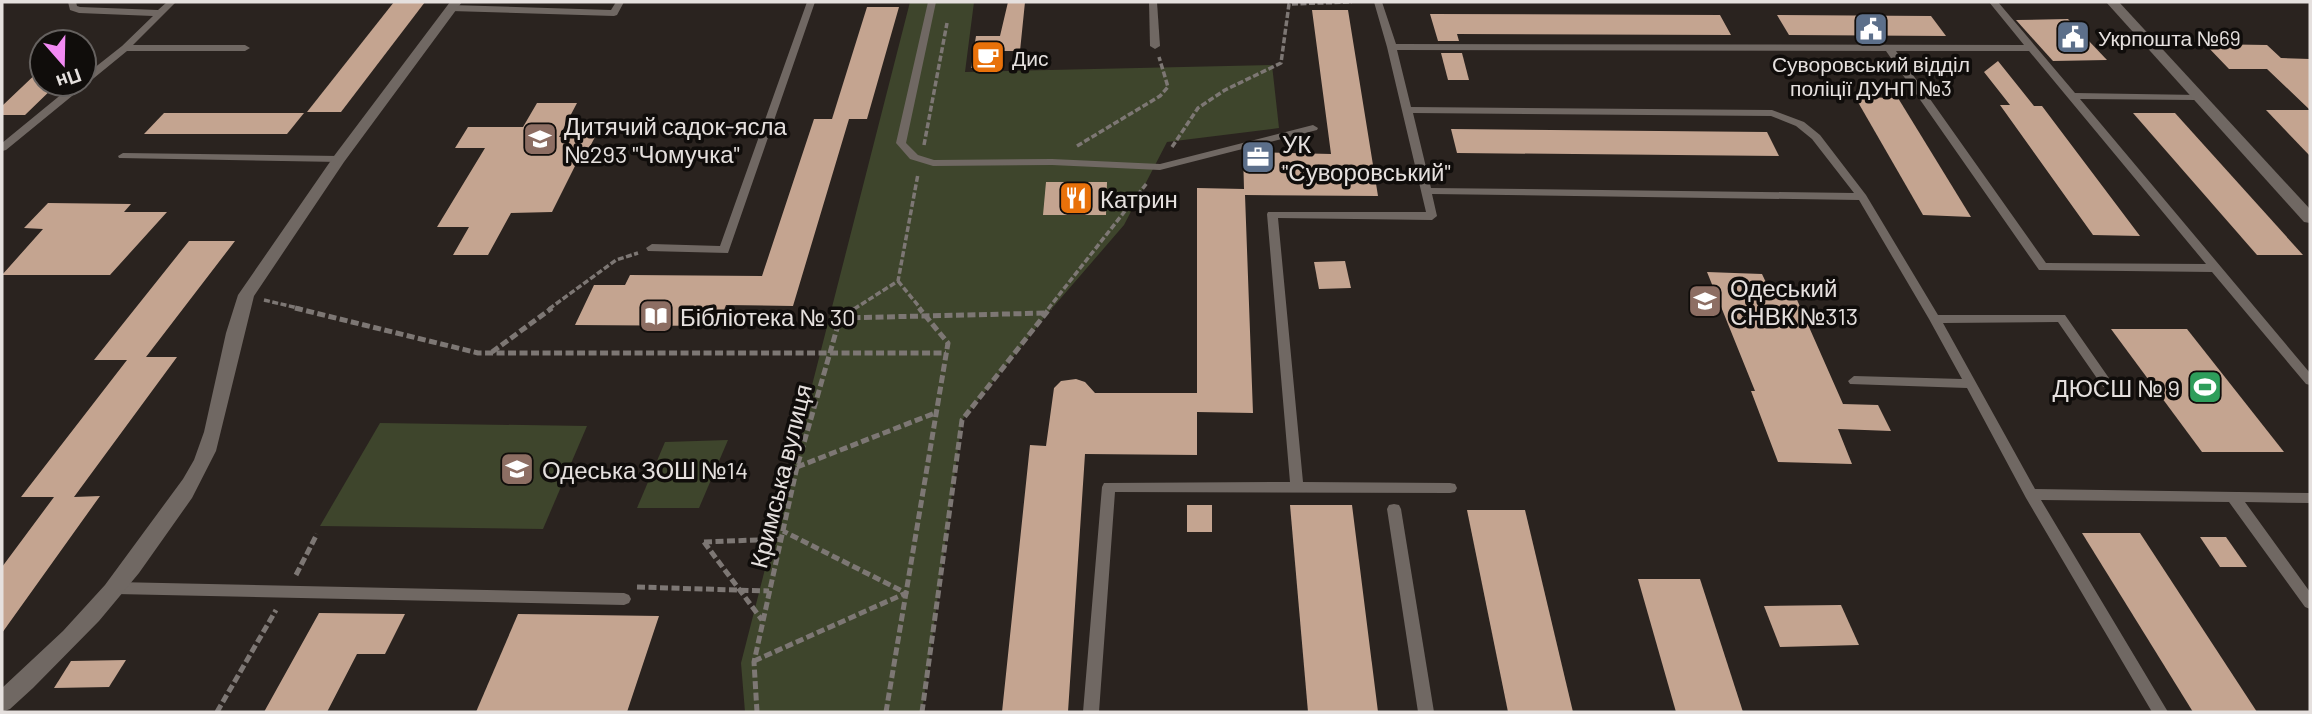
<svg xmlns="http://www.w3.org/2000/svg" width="2312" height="714" font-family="Barlow,sans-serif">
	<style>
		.green { fill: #3e452c }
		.building { fill: #c4a490 }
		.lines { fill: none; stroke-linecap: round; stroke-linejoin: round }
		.path-far1 { stroke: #7d7774; stroke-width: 3.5; stroke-dasharray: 6 2.5; stroke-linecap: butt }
		.path { stroke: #7d7774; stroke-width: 5; stroke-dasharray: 8 3.5; stroke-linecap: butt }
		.service { fill: #706863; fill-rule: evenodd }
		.minor { fill: #706863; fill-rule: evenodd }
		.labels { text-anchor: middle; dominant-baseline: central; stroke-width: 7; stroke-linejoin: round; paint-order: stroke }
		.far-poi-label { font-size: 21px; fill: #e5e0de; stroke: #100d0b; text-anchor: start }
		.poi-label { font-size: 24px; fill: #e5e0de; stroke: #100d0b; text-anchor: start }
		.street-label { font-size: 24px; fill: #e5e0de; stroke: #100d0b }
	</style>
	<rect width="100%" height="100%" fill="#2a231f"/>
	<g class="green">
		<polygon points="910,2 974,2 965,72 1272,65 1279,128 1167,142 1124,225 1048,313 962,420 922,712 745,712 741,663"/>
		<polygon points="380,423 587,426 543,529 320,526"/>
		<polygon points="728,440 699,508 637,508 665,442"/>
	</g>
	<g class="building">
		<polygon points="394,2 425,2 341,112 307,112"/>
		<polygon points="1008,2 1025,2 1020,51 1003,51 1001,68 971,68 976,36 1000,36"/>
		<polygon points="867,7 899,7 867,119 849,119 793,306 726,305 718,326 575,325 594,285 625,285 630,275 762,276 814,119 832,119"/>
		<polygon points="1312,10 1348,10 1378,196 1245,195 1253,413 1197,412 1197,455 1085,454 1068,712 1002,712 1030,445 1046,446 1054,388 1061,381 1076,379 1085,382 1095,393 1197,393 1197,188 1244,189 1243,152 1331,154"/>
		<polygon points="1430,14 1720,15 1731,35 1457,34 1459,41 1438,41"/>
		<polygon points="1777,15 1931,16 1946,36 1789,35"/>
		<polygon points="2068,19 2107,60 2053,61 2016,20"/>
		<polygon points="2205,44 2267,45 2281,58 2310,59 2310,110 2267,69 2229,69"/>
		<polygon points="1441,53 1462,53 1469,80 1448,80"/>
		<polygon points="1998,61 2034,106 2042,106 2140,236 2093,235 2000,105 2010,105 1984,72"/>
		<polygon points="42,68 42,84 57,84 25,115 2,115 2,106"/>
		<polygon points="1855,97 1898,98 1971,217 1923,215"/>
		<polygon points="537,103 577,103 559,137 595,137 584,158 579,158 552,212 511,213 488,255 453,255 469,227 437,227 485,148 455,148 468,127 523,127"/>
		<polygon points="2266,110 2310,110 2310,156"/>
		<polygon points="164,113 304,113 287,134 144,134"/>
		<polygon points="2133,113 2175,113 2303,255 2257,255"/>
		<polygon points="1451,129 1767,132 1779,156 1457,153"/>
		<polygon points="1046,182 1107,182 1106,215 1043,215"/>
		<polygon points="48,203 131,204 124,212 167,212 110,275 2,275 43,229 24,228"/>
		<polygon points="189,241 235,241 146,357 177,357 74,497 100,496 2,633 2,567 54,497 21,497 127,360 94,360"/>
		<polygon points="1345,261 1351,288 1319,289 1314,262"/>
		<polygon points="1707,272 1762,274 1771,293 1794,293 1843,404 1878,405 1891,431 1838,429 1852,464 1778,462 1751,391 1755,391"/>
		<polygon points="2111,329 2187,329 2284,452 2202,452"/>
		<rect x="1187" y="505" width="25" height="27"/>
		<polygon points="1290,505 1352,505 1378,712 1308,712"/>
		<polygon points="1467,510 1525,510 1573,712 1508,712"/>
		<polygon points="2082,533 2140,533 2257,712 2193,712"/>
		<polygon points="2200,537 2226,537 2247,567 2220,567"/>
		<polygon points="1638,579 1700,579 1743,712 1676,712"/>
		<polygon points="1841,605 1859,645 1780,647 1764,606"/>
		<polygon points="319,613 405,614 385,654 357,654 327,712 264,712"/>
		<polygon points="518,614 659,616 627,712 476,712"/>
		<polygon points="126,660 109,687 54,688 71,661"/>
	</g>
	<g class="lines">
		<g class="path-far1">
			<polyline points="924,145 947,23"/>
			<polyline points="1077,146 1160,96 1168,87 1159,57"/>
			<polyline points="1172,147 1198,108 1225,90 1281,63 1289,4 1352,2"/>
			<polyline points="898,281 921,309"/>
			<polyline points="264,300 302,309"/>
			<polyline points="549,309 616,260 638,253"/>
			<polyline points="854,309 898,281 918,174"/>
			<polyline points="1048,309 1147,183"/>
		</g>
		<g class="path">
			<polyline points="295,308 478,353 946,353"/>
			<polyline points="841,318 1048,313"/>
			<polyline points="492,352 552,308"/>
			<polyline points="797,467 935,413"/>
			<polyline points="704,542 762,620"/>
			<polyline points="704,542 781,539"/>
			<polyline points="296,575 317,534"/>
			<polyline points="637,587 769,591"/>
			<polyline points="754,661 906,593 783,531"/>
			<polyline points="217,712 276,610"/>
			<polyline points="757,712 754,662 797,467 840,318 856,308"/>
			<polyline points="886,712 948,343 919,308"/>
			<polyline points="922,712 962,420 1050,308"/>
		</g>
		<g class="service">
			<polygon points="68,2 76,2 77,6 80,7 158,10 167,2 176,2 133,45 245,45 250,48 245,51 127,51 6,150 2,151 2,143 74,84 84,84 84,76 122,46 153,16 79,13 70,10"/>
			<polygon points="616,2 624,2 617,15 614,16 451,11 446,8 451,5 611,10"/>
			<polygon points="807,2 815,2 728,253 648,251 646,248 652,244 720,246"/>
			<polygon points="928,2 936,2 906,143 918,155 934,160 1052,159 1160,164 1313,125 1318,128 1317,130 1160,170 1052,165 933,166 910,159 896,143"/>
			<polygon points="1149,2 1157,2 1160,46 1155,49 1150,46"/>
			<path d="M1374 2H1382L1396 44 2024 45 1989 2H1998L2075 93 2199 95 2201 97 2196 100 2080 99 2310 373V385L2306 384 2212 272 2039 270 1886 51 1397 50 1411 107 1772 110 1804 122 1820 135 1866 195 1938 315H2065L2111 381 2113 384 2111 387H2103L2058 322 1943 323 2035 489 2310 493V503L2245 502 2310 592V609L2305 607 2229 502 2041 500 2168 712H2152L2026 498 1967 388 1850 384 1848 381 1854 376 1962 379 1929 319 1859 200 1432 194 1437 216 1432 220 1278 218 1303 482 1450 483 1455 484 1457 488 1455 492 1450 493 1115 492 1099 712H1083L1102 487 1104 483 1290 482 1267 214 1268 212H1426L1387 47ZM1896 51H2029L2206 264 2046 263ZM1413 113 1771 116 1796 126 1812 139 1854 193 1431 188Z"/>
			<polygon points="123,153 339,156 344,159 339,162 119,158 118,156"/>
			<polygon points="1394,504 1399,505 1401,509 1434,712 1418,712 1387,509 1389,505"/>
			<polygon points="116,582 624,593 629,595 631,599 629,603 624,605 116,594 111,592 109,588 111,584"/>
		</g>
		<g class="minor">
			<polygon points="450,2 462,2 344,162 254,296 216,451 192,498 139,573 99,621 33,688 10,709 2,712 2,688 63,631 105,585 183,479 194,460 204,432 226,333 238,295 334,156"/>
			<polygon points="2106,2 2119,2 2310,209 2310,223 2304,222"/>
		</g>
	</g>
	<defs>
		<g id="civic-square" transform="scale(1.75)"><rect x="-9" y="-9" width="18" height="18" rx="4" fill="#5c6f8a" stroke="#100d0b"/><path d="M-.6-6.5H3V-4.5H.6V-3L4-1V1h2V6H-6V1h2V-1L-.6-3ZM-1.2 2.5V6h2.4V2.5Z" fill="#fff"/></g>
		<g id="cafe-square" transform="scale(1.75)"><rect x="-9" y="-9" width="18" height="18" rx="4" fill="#e8710a" stroke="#100d0b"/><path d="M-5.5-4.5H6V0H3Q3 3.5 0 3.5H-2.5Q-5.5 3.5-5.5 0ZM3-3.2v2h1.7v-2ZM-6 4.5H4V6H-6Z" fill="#fff"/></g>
		<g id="school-square" transform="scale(1.75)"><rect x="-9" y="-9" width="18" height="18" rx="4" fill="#8d6e63" stroke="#100d0b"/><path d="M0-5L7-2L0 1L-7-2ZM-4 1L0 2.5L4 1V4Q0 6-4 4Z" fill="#fff"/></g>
		<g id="office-square" transform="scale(1.75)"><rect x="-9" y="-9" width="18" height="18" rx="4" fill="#5c6f8a" stroke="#100d0b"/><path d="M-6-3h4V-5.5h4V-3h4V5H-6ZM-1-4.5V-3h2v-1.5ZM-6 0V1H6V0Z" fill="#fff"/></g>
		<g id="restaurant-square" transform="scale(1.75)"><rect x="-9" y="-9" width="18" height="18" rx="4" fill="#e8710a" stroke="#100d0b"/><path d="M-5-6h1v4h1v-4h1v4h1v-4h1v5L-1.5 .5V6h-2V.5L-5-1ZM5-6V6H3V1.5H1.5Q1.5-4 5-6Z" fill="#fff"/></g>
		<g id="library-square" transform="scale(1.75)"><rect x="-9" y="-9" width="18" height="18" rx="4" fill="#8d6e63" stroke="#100d0b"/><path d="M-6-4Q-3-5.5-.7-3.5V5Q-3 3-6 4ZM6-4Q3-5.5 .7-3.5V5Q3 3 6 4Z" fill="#fff"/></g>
		<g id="stadium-square" transform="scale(1.75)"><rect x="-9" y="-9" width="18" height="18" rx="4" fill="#2e9e5b" stroke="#100d0b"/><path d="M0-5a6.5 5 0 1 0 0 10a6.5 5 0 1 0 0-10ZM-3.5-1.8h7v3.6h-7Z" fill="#fff"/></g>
	</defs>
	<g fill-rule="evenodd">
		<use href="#civic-square" x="1871" y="29"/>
		<use href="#civic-square" x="2073" y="37"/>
		<use href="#cafe-square" x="988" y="57"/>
		<use href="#school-square" x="540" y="139"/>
		<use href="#office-square" x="1258" y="157"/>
		<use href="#restaurant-square" x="1076" y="198"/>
		<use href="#school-square" x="1705" y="301"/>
		<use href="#library-square" x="656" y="316"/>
		<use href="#stadium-square" x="2205" y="387"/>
		<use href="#school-square" x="517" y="469"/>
	</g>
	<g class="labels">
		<g class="far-poi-label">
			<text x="2098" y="37">Укрпошта №69</text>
			<text x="1012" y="57">Дис</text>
			<text x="1871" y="63" text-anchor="middle">Суворовський відділ<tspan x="1871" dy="24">поліції ДУНП №3</tspan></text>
		</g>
		<g class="poi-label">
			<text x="564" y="125">Дитячий садок-ясла<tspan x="564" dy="28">№293 "Чомучка"</tspan></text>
			<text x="1282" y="143">УК<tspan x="1282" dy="28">"Суворовський"</tspan></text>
			<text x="1100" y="198">Катрин</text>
			<text x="1730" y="287">Одеський<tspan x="1730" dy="28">СНВК №313</tspan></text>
			<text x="680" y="316">Бібліотека № 30</text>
			<text x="2180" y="387" text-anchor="end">ДЮСШ № 9</text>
			<text x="542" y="469">Одеська ЗОШ №14</text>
		</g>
		<g class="street-label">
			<text transform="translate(780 476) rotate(-76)">Кримська вулиця</text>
		</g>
	</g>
	<rect width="2312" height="714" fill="none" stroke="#e5e0de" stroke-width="7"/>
	<g transform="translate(63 63) rotate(160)"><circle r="33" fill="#100d0b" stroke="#65615f" stroke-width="2"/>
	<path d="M0-5L12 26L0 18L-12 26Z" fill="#f28af3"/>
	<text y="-10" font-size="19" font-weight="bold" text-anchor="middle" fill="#e5e0de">Пн</text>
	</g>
</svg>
